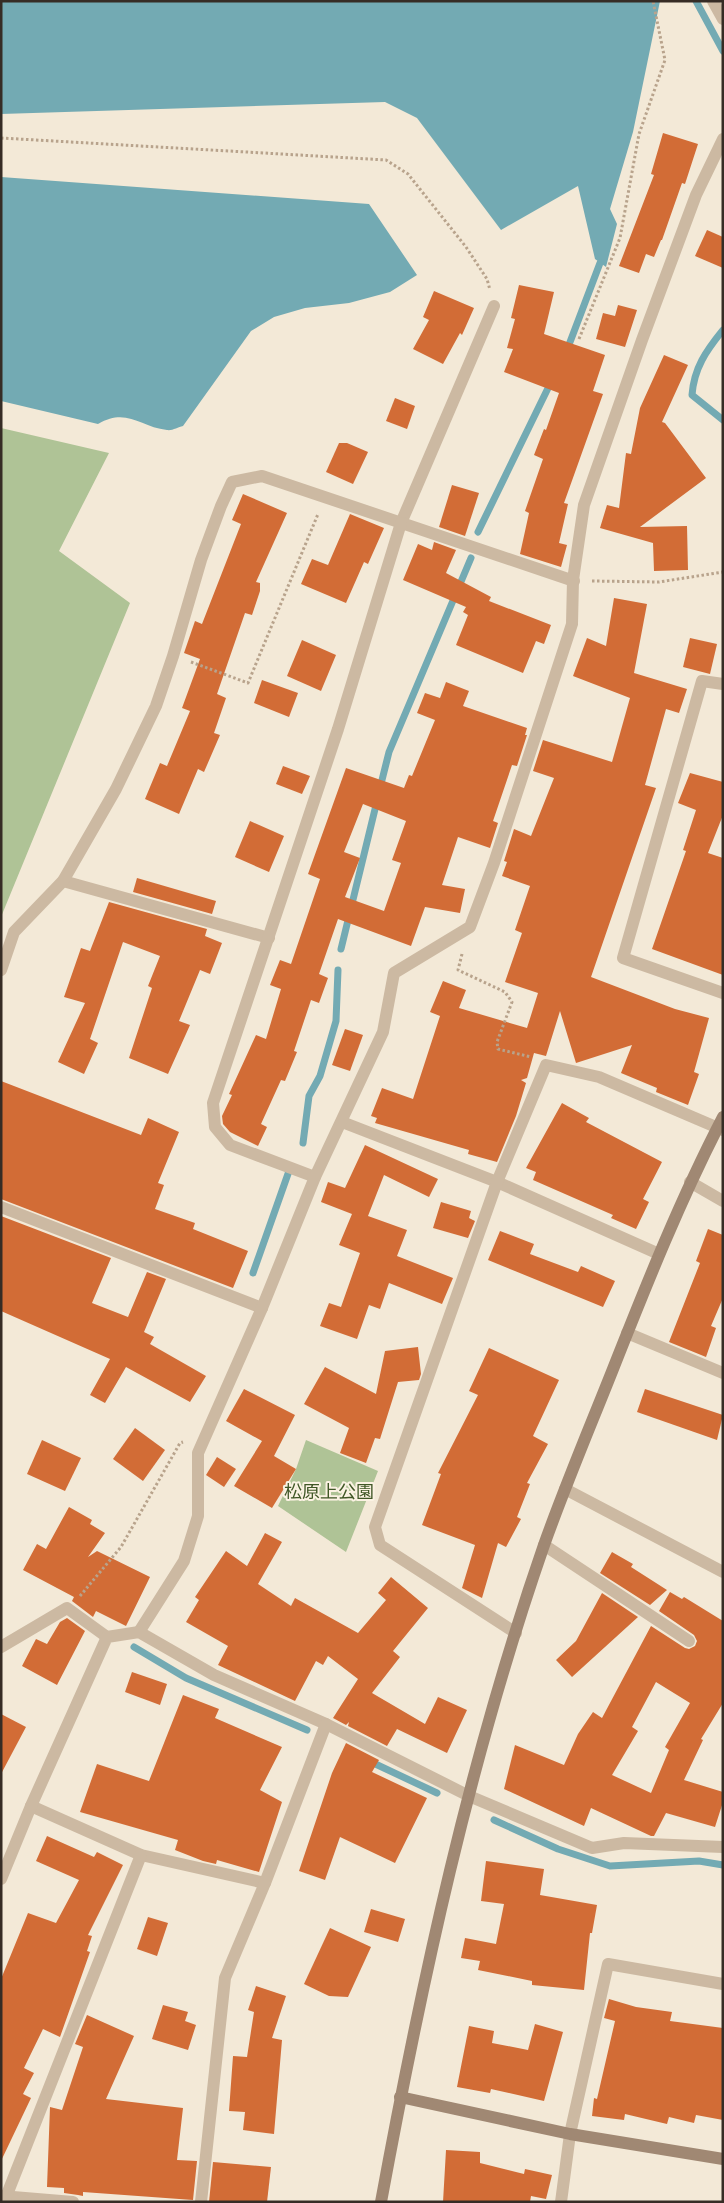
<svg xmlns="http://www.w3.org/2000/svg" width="724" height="2203" font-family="Jost,'Noto Sans JP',sans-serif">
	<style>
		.green { fill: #afc396 }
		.water { fill: #73aab3 }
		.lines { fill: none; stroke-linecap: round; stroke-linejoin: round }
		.stream { stroke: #73aab3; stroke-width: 7 }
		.building { fill: #d26c36; fill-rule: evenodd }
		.path { stroke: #b8a38c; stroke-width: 3; stroke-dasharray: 2.5 2.5; stroke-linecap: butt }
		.lane { stroke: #ccb9a2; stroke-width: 12 }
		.street { stroke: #ccb9a2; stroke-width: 12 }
		.secondary { stroke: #a08873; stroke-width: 12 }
		.labels { text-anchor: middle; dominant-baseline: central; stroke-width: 4; stroke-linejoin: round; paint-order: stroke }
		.park-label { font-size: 18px; fill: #405727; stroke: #fbf2e3 }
	</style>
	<rect width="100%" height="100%" fill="#f3e9d7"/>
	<g class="green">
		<polygon points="1,428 109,453 59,551 130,603 1,917"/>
		<polygon points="306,1440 378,1471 346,1552 278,1506 296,1469"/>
	</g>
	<g class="water">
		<polygon points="1,1 660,1 633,132 610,209 617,224 606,267 595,259 578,186 501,230 417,118 385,102 1,114"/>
		<path d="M1 177 369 204 417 275 390 292 349 303 305 308 274 317 251 331 183 426C178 427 172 431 167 430 140 427 127 407 98 424L1 401Z"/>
	</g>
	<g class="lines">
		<g class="stream">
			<polyline points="696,1 723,51"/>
			<path d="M723 330C706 351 694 368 692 395L723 420"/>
			<polyline points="567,350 600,263"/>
			<polyline points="478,532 551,382"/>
			<polyline points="380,788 389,752 471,558"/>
			<polyline points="341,949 377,801"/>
			<polyline points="303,1143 309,1096 320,1076 336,1021 338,970"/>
			<polyline points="253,1273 289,1171"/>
			<polyline points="134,1647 186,1678 307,1730"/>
			<polyline points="369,1761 437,1793"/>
			<polyline points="494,1820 558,1849 610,1866 699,1861 723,1865"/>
		</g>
	</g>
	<g class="building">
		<polygon points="663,133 698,144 685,184 682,183 662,240 661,240 654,257 646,254 639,273 619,266 654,175 651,174"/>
		<polygon points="707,230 723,237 723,268 695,256"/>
		<polygon points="519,285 554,292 544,334 605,355 593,391 603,394 564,503 568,504 559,543 567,545 561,567 520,554 529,513 525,511 543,459 534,455 544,429 546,430 559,393 504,372 513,349 507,348 515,319 511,318"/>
		<polygon points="434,291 474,308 462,335 460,333 443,364 413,349 429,320 423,317"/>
		<polygon points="618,305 637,310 625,347 596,339 603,313 615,316"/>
		<polygon points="664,355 688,365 662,422 665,423 706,478 640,527 687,526 688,570 654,571 653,543 600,528 607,505 619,508 626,453 631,454 640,408"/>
		<polygon points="395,398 415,406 407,429 386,421"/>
		<polygon points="339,443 347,443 368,452 353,484 326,472"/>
		<polygon points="452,485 479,493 465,536 439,527"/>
		<polygon points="243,494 287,513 256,582 260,583 260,591 252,615 245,613 217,694 226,698 214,733 220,735 204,772 198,769 179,814 145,799 160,763 167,766 190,711 182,708 200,659 184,653 195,621 202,624 241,524 232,520"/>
		<polygon points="350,514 384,528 368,564 364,562 346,603 301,584 312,559 328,565"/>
		<polygon points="434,542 456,550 446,573 491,597 489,601 551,625 544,644 536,641 523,673 456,645 468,615 463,612 466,607 403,580 418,544 432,550"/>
		<polygon points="614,598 647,604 634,673 687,689 679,713 666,709 645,785 656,788 591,977 675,1009 709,1018 694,1072 699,1074 688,1105 656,1092 657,1088 621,1073 632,1045 576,1063 560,1011 546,1056 534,1053 527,1078 521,1080 526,1083 516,1116 497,1162 468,1154 469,1150 375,1123 377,1118 371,1116 382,1088 413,1099 440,1016 430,1012 443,981 466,990 459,1008 527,1028 538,993 505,982 522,933 515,930 530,886 502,876 507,862 504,861 514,829 531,836 554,778 533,771 543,740 612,762 630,698 573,676 587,638 606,646"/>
		<polygon points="690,638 717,644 710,674 683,667"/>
		<polygon points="302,640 336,655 321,691 287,676"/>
		<polygon points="262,680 298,693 289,717 254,703"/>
		<path d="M446 682 469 691 463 706 527 728 525 735H527L517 766 512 765 493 821 498 823 490 848 458 837 442 885 465 889 460 913 425 907 411 946 338 919 319 974 328 978 319 1003 311 1000 294 1051 297 1052 285 1081 281 1080 261 1124 267 1127 258 1146 230 1132 223 1124 222 1116 232 1095 229 1094 256 1035 266 1039 281 989 270 985 280 960 291 964 320 879 308 874 346 768 404 788 409 775 412 776 435 720 417 713 425 693 440 698ZM363 804 406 821 392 860 401 863 384 911 345 897 360 858 344 852Z"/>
		<polygon points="283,766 310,776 302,794 276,784"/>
		<polygon points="690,773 723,782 723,815 708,853 723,858 723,975 652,949 686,851 683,850 696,810 678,803"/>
		<polygon points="250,821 284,836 269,872 235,857"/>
		<polygon points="137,878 216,901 212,914 133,892"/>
		<polygon points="109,902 207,929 205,936 222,943 210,974 200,970 179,1021 190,1025 168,1074 129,1058 152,988 148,986 160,956 123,942 90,1039 98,1043 84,1074 58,1062 85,1003 64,997 81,948 90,951"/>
		<polygon points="345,1029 363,1035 350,1071 332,1065"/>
		<polygon points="1,1081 141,1135 148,1118 179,1132 158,1183 164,1185 155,1209 195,1223 193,1229 248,1251 233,1288 1,1199"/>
		<polygon points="562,1103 589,1118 586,1122 662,1162 643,1199 649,1202 636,1229 611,1218 613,1215 533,1180 536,1172 526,1168"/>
		<polygon points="365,1145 438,1179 429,1197 384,1175 368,1216 407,1230 397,1256 453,1278 442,1304 389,1283 380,1309 369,1305 357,1339 320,1326 329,1303 341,1307 360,1253 339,1245 352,1214 321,1202 328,1182 345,1188"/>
		<polygon points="441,1202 471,1211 469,1218 475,1221 468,1238 433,1228"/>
		<polygon points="1,1216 111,1258 92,1303 128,1317 147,1272 166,1279 144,1332 154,1337 150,1344 206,1376 190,1402 126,1367 105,1403 90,1395 110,1359 1,1311"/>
		<polygon points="708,1229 723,1235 723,1298 711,1326 716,1328 706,1357 669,1342 700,1263 696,1261"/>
		<polygon points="500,1231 534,1244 530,1254 578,1272 581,1266 615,1281 603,1307 488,1260"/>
		<polygon points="418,1347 421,1374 419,1380 398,1382 380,1439 375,1438 366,1463 340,1453 349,1428 304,1404 325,1367 376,1394 385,1351"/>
		<polygon points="489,1348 559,1380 533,1436 548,1444 527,1483 530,1484 517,1517 521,1519 506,1547 498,1543 482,1598 462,1588 475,1545 422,1525 441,1474 438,1473 478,1395 469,1391"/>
		<polygon points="244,1389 295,1415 274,1456 296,1469 272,1508 234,1486 262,1441 226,1421"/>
		<polygon points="645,1389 723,1415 717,1440 637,1412"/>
		<polygon points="135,1428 165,1450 143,1481 113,1459"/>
		<polygon points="42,1440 81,1458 65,1491 27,1474"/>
		<polygon points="217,1457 236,1469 224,1487 206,1475"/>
		<polygon points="69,1507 92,1520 90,1524 105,1533 88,1557 97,1551 150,1577 126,1626 96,1611 93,1617 72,1601 74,1597 23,1570 37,1544 46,1549"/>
		<polygon points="265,1533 282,1542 258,1584 291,1606 295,1598 358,1633 386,1600 378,1593 391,1577 428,1608 393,1651 400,1657 372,1693 425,1724 438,1697 467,1710 447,1753 397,1729 387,1746 348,1726 349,1722 346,1725 333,1718 358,1679 328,1656 323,1665 316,1661 295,1701 218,1665 228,1646 186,1622 199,1600 195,1597 226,1551 247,1566"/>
		<polygon points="612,1552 633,1564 631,1567 667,1590 650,1605 600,1573"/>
		<path d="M670 1592 682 1599 684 1597 723 1621V1703L701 1739 703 1740 684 1780 723 1792V1802L715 1827 666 1813 654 1836H651L591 1808 584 1826 504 1789 515 1745 564 1765 578 1734 593 1712 602 1718 651 1626 685 1648 689 1649 695 1646 697 1641 694 1635 659 1611ZM656 1682 690 1703 665 1747 669 1750 651 1793 612 1775 638 1731 632 1727Z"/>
		<polygon points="602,1593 638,1617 572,1677 556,1660 576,1641"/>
		<polygon points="67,1618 85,1631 57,1685 22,1666 36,1639 47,1644 60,1622"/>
		<polygon points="132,1672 167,1684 160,1705 125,1692"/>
		<polygon points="183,1695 219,1709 215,1718 282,1747 260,1790 282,1802 259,1872 217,1860 216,1864 203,1861 175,1850 178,1840 80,1812 97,1764 149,1781"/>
		<polygon points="1,1714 26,1727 1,1774"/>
		<polygon points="346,1743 379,1760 372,1772 427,1798 395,1863 340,1837 325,1880 299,1871 332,1773"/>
		<polygon points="47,1836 94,1857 97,1852 123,1865 88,1935 92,1936 87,1951 90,1952 60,2037 43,2029 24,2068 34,2073 23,2094 31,2098 1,2161 1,1979 28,1913 56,1923 79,1880 36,1861"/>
		<polygon points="486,1861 544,1869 540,1895 597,1905 592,1933 590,1933 584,1990 532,1985 532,1981 478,1970 480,1961 461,1958 465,1938 496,1944 504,1904 481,1901"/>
		<polygon points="371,1909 405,1919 398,1942 364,1932"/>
		<polygon points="148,1917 168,1923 157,1956 137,1949"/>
		<polygon points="330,1928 371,1947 348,1997 329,1996 304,1984"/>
		<polygon points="256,1986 286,1996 272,2038 282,2040 274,2134 243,2130 245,2112 229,2111 233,2056 247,2057 254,2012 248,2010"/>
		<polygon points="609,1999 636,2007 672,2012 670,2021 723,2028 723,2120 696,2115 694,2123 669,2117 667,2124 625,2114 624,2120 592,2116 594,2098 597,2099 615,2021 604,2018"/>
		<polygon points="163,2005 188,2012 185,2021 196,2025 188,2050 152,2039"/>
		<polygon points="87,2015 134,2036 106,2099 183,2108 177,2160 197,2161 193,2200 83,2192 83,2196 78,2195 64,2193 64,2188 47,2187 50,2107 62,2110 83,2047 75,2044"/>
		<polygon points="535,2024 563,2032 544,2101 491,2089 490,2093 457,2087 469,2026 494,2031 492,2043 528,2050"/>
		<polygon points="446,2150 480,2152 480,2163 524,2174 525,2169 552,2175 546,2199 531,2196 530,2202 443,2202"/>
		<polygon points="213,2162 271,2167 267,2202 209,2202"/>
	</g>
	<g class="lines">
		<g class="path">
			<polyline points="1,138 386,160 408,174 466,247 487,279 490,290"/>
			<polyline points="579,339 620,238 639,134 665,60 653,1"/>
			<polyline points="592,581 659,582 723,572"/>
			<polyline points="191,662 248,683 318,514"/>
			<polyline points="462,954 458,970 505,992 512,1002 497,1042 498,1049 531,1057"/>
			<polyline points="80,1596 121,1547 180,1443 183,1442"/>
		</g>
		<polyline class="lane" points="401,523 494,306"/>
		<g class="street">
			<polyline points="713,1 723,19"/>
			<polyline points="723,684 702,681 623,958 723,993"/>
			<polyline points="63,881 269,938"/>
			<polyline points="1,970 14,932 63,881 116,789 156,706 173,656 201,560 221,506 232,482 262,476 574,581"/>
			<polyline points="342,1122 497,1182 659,1254"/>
			<polyline points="315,1177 230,1145 215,1127 213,1103 338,729 401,523"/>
			<polyline points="690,1182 723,1201"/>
			<polyline points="1,1207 262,1308"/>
			<polyline points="627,1333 723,1373"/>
			<polyline points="565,1489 723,1572"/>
			<polyline points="544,1545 689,1641"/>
			<polyline points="139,1632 184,1561 198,1516 198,1453 262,1308 315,1177 383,1032 394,973 470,927 494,863 572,624 573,580 584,505 642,340 696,195 723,139"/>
			<polyline points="516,1633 380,1545 375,1527 497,1182 546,1065 599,1077 723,1130"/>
			<polyline points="1,1647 67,1608 107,1637"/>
			<polyline points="31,1806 141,1855 265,1883"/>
			<polyline points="1,1879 31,1806 107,1637 139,1632 214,1675 326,1724 469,1796 592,1848 624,1843 723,1847"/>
			<polyline points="1,2196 73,2202"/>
			<polyline points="6,2197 141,1855"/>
			<polyline points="201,2202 225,1978 265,1883 326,1724"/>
			<polyline points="561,2202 570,2134 608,1964 723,1984"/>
		</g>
		<g class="secondary">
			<polyline points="400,2097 570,2134 723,2159"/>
			<path d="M381 2202C422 1980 470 1758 544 1545 565 1486 590 1427 613 1369 647 1283 681 1198 723 1117"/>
		</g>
	</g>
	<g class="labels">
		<g class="park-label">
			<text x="329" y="1492">松原上公園</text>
		</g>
	</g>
	<rect width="724" height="2203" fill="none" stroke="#362c25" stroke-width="5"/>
</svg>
